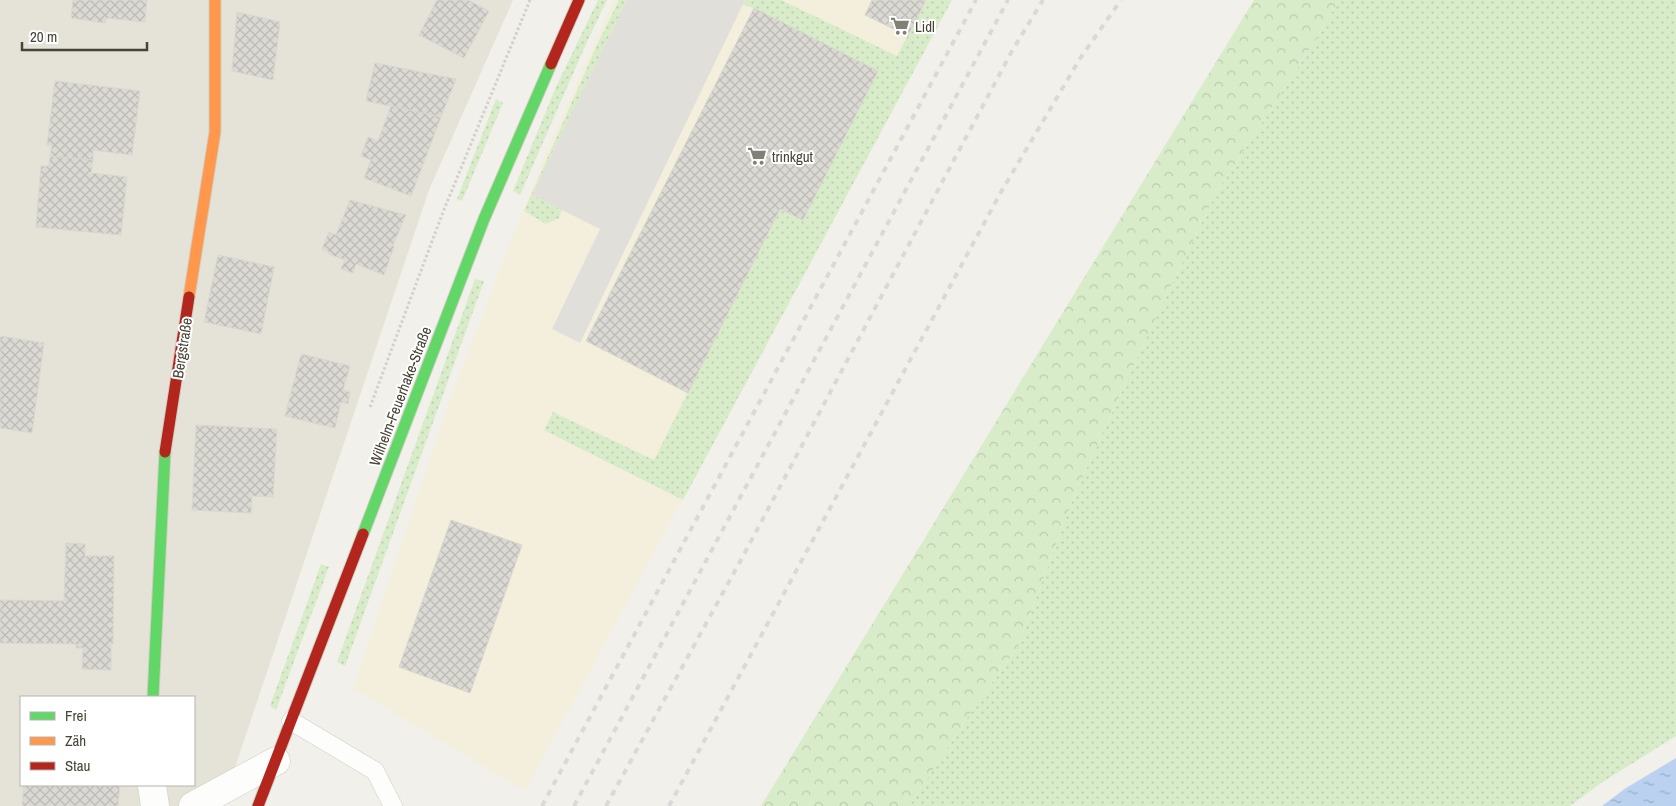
<svg xmlns="http://www.w3.org/2000/svg" width="1676" height="806" font-family="'Archivo Narrow',sans-serif">
	<style>
		.residential { fill: #e5e3d7; fill-rule: evenodd }
		.commercial { fill: #f4eedd }
		.grass { fill: url(#grass-dots) }
		.forest { fill: url(#forest-crowns) }
		.parking { fill: #e0dfda }
		.water { fill: url(#water-ripples) }
		.building { fill: url(#building-cross-hatch); stroke: #d9d7d0 }
		.lines { fill: none; stroke-linecap: round; stroke-linejoin: round }
		.lane-casing { stroke: #cfcec8; stroke-width: 19 }
		.street-casing { stroke: #cfcec8; stroke-width: 29 }
		.fast-casing { stroke: #d0cec1; stroke-width: 13 }
		.slow-casing { stroke: #d0cec1; stroke-width: 13 }
		.jam-casing { stroke: #d0cec1; stroke-width: 13 }
		.path { stroke: #d1d0ca; stroke-width: 3; stroke-dasharray: 2.5 2.5; stroke-linecap: butt }
		.lane { stroke: #fdfdfc; stroke-width: 18 }
		.street { stroke: #fdfdfc; stroke-width: 28 }
		.fast { stroke: #63d668; stroke-width: 11 }
		.slow { stroke: #ff974d; stroke-width: 11 }
		.jam { stroke: #b3261e; stroke-width: 11 }
		.rail { stroke: #d9d9d8; stroke-width: 4; stroke-dasharray: 6 6; stroke-linecap: butt }
		.labels { text-anchor: middle; dominant-baseline: central; stroke-width: 4; stroke-linejoin: round; paint-order: stroke }
		.poi-label { font-size: 15px; fill: #474336; stroke: #fff; text-anchor: start }
		.street-label { font-size: 15px; fill: #474336; stroke: #fff }
	</style>
	<defs>
		<pattern id="grass-dots" width="8" height="8" patternUnits="userSpaceOnUse" patternTransform="scale(1.25)"><rect width="8" height="8" fill="#d9ecca"/><path d="M2 2h.1M6 6h.1" fill="none" stroke="#bcccae" stroke-width="1.8" stroke-linecap="round"/></pattern>
		<pattern id="forest-crowns" width="20" height="18" patternUnits="userSpaceOnUse" patternTransform="scale(1.25)"><rect width="20" height="18" fill="#d9ecca"/><path d="M2 6a3 3 0 1 1 6 0M12 15a3 3 0 1 1 6 0" fill="none" stroke="#bcccae"/></pattern>
		<pattern id="water-ripples" width="26" height="14" patternUnits="userSpaceOnUse" patternTransform="scale(1.25)"><rect width="26" height="14" fill="#bad2ef"/><path d="M2 4q2-2 4 0t4 0M15 11q2-2 4 0t4 0" fill="none" stroke="#99acc2"/></pattern>
		<pattern id="building-cross-hatch" width="8" height="8" patternUnits="userSpaceOnUse" patternTransform="scale(1.25)"><rect width="8" height="8" fill="#dad9d3"/><path d="M0 0l8 8M0 8l8-8" fill="none" stroke="#bcbbb6"/></pattern>
	</defs>
	<rect width="100%" height="100%" fill="#f1f0ea"/>
	<path class="residential" d="M0 0H513L429 190 222 806H0ZM21 697H194V785H21Z"/>
	<polygon class="commercial" points="614,0 952,0 525,791 353,688 455,386 544,156"/>
	<g class="grass">
		<polygon points="598,0 607,0 586,44 520,195 513,191 556,87"/>
		<polygon points="619,0 627,0 532,195 562,210 559,218 546,224 524,211 597,45"/>
		<polygon points="745,0 781,0 897,56 926,0 952,0 683,500 544,430 553,412 654,460 780,209 803,220 878,71 754,8 743,5"/>
		<polygon points="1339,0 1676,0 1676,736 1601,783 1570,806 909,806 973,709 1018,647 1074,496 1156,317 1216,193 1313,44"/>
		<polygon points="496,99 503,103 462,201 457,199"/>
		<polygon points="475,279 484,281 345,666 337,662"/>
		<polygon points="321,564 329,567 276,710 270,706"/>
	</g>
	<polygon class="forest" points="1254,0 1339,0 1313,44 1216,193 1156,317 1074,496 1018,647 973,709 909,806 761,806"/>
	<polygon class="parking" points="627,0 745,0 580,343 552,329 600,229 532,195"/>
	<polygon class="water" points="1676,758 1676,806 1602,806 1626,788"/>
	<g class="building">
		<polygon points="73,0 147,0 145,22 106,18 105,23 71,18"/>
		<polygon points="437,0 468,0 489,11 464,58 419,35"/>
		<polygon points="872,0 926,0 908,36 865,15"/>
		<polygon points="754,8 878,71 803,220 780,209 688,393 586,341"/>
		<polygon points="237,12 280,22 273,80 232,71"/>
		<polygon points="375,63 456,79 441,117 366,101"/>
		<polygon points="55,81 140,91 132,155 93,150 93,160 50,156 52,145 47,145"/>
		<polygon points="391,106 441,117 411,196 364,178 371,160 361,156 368,137 378,141"/>
		<polygon points="50,156 93,160 91,173 127,177 121,235 36,227 41,166 49,166"/>
		<polygon points="350,200 406,215 393,245 394,247 384,275 356,264 353,273 341,269 345,260 329,254 329,252 322,249 329,232 336,235"/>
		<polygon points="218,255 274,267 261,334 204,322"/>
		<polygon points="0,336 44,343 32,433 0,428"/>
		<polygon points="301,354 350,366 343,390 350,392 348,404 341,402 335,428 285,416"/>
		<polygon points="196,425 277,429 273,497 252,496 251,513 192,510"/>
		<polygon points="451,520 522,545 470,693 399,667"/>
		<polygon points="66,543 85,544 85,556 114,556 113,644 111,644 111,670 82,669 83,648 76,648 76,644 0,643 0,600 64,601"/>
		<polygon points="24,785 120,785 118,806 22,806"/>
	</g>
	<g class="lines">
		<g class="lane-casing">
			<polyline id="lane" points="291,721 375,771 393,806"/>
		</g>
		<g class="street-casing">
			<g id="street">
				<polyline points="152,785 155,806"/>
				<polyline points="193,806 276,761"/>
			</g>
		</g>
		<g class="fast-casing">
			<g id="fast">
				<polyline points="363,534 484,219 551,64"/>
				<polyline points="153,697 165,452"/>
			</g>
		</g>
		<g class="slow-casing">
			<polyline id="slow" points="189,297 215,132 215,0"/>
		</g>
		<g class="jam-casing">
			<g id="jam">
				<polyline points="551,64 579,0"/>
				<polyline points="165,452 189,297"/>
				<polyline points="258,806 363,534"/>
			</g>
		</g>
		<polyline class="path" points="370,407 443,212 530,0"/>
		<use href="#lane" class="lane"/>
		<use href="#street" class="street"/>
		<use href="#fast" class="fast"/>
		<use href="#slow" class="slow"/>
		<use href="#jam" class="jam"/>
		<g class="rail">
			<polyline points="542,806 976,0"/>
			<polyline points="574,806 1008,0"/>
			<polyline points="606,806 742,558 1012,51 1043,0"/>
			<polyline points="669,806 1001,192 1081,57 1121,0"/>
		</g>
	</g>
	<defs>
		<g id="supermarket-bare" transform="scale(1.5)"><path d="M-6-5.5h2.5l.6 2H6L4.5 2H-2.5L-4.4-4H-6ZM-1.5 3.2a1.3 1.3 0 1 0 .1 0ZM3 3.2a1.3 1.3 0 1 0 .1 0Z" fill="#828075" stroke="#fff" stroke-width="2.5" paint-order="stroke"/></g>
	</defs>
	<g fill-rule="evenodd">
		<use href="#supermarket-bare" x="900" y="26"/>
		<use href="#supermarket-bare" x="757" y="156"/>
	</g>
	<g class="labels">
		<g class="poi-label">
			<text x="915" y="26">Lidl</text>
			<text x="772" y="156">trinkgut</text>
		</g>
		<g class="street-label">
			<text transform="translate(182 348) rotate(-81)">Bergstraße</text>
			<text transform="translate(400 396) rotate(-69)">Wilhelm-Feuerhake-Straße</text>
		</g>
	</g>
	<rect x="20" y="696" width="175" height="90" fill="#ffffff" stroke="#b5b4af"/>
	<rect x="30" y="712" width="25" height="8" fill="#63d668" stroke="#b5b4af"/>
	<text x="65" y="721" font-size="15" fill="#474336">Frei</text>
	<rect x="30" y="737" width="25" height="8" fill="#ff974d" stroke="#b5b4af"/>
	<text x="65" y="746" font-size="15" fill="#474336">Zäh</text>
	<rect x="30" y="762" width="25" height="8" fill="#b3261e" stroke="#b5b4af"/>
	<text x="65" y="771" font-size="15" fill="#474336">Stau</text>
	<path d="M22 42v8h125v-8" fill="none" stroke="#474336" stroke-width="2.5"/>
	<text x="30" y="42" font-size="15" fill="#474336" stroke="#ffffff" stroke-width="4" paint-order="stroke">20 m</text>
</svg>
